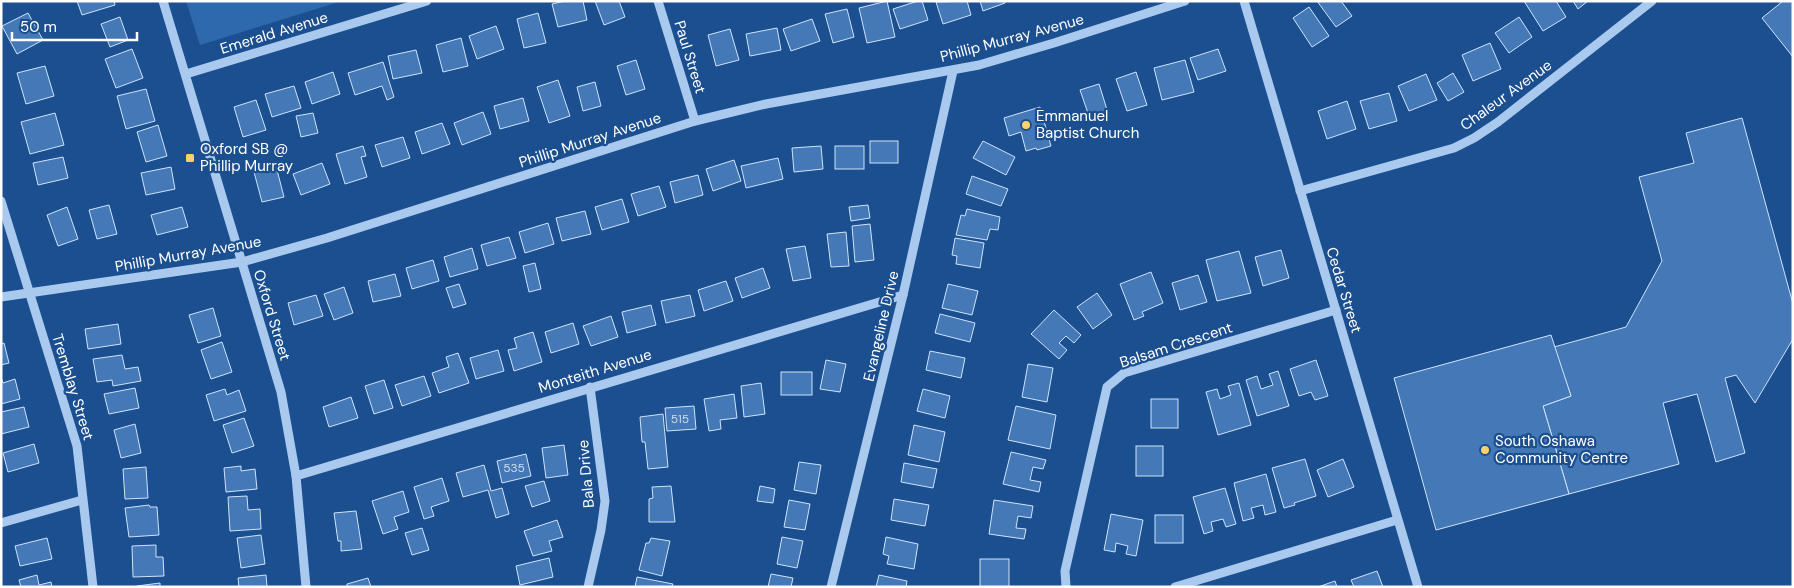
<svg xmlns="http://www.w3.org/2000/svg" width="1794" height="588" font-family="'DM Sans',sans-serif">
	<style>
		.green { fill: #2e69ad }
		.building { fill: #4478b7; stroke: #cfe3fa }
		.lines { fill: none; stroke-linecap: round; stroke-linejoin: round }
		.minor { stroke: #a9c9ee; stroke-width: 9 }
		.poi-dot { fill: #ffd166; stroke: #1b4f8f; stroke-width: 2 }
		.labels { text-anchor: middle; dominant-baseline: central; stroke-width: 4.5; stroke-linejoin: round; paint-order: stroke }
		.number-label { font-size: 12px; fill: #d0dded }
		.street-label { font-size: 15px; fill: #fff; stroke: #1b4f8f }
		.poi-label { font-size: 15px; fill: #fff; stroke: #1b4f8f; text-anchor: start }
	</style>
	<rect width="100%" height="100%" fill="#1b4f8f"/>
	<polygon class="green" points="186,1 342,1 200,45"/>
	<g class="building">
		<polygon points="77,1 114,1 115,5 82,15"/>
		<polygon points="565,1 583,1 587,20 558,27 552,4"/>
		<polygon points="595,1 619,1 625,17 604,25"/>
		<polygon points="887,1 895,37 867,43 859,8"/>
		<polygon points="918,1 922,1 928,20 900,29 893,9"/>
		<polygon points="967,1 971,15 943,24 936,2"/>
		<polygon points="980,1 1005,1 1005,3 983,11"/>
		<polygon points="1317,1 1341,1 1352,16 1336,27"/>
		<polygon points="1524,1 1556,1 1566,17 1543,31"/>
		<polygon points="1573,1 1588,1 1578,9"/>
		<polygon points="1783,1 1793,1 1793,57 1762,18"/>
		<polygon points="1309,7 1329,36 1312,47 1293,18"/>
		<polygon points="847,9 854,37 833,43 825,14"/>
		<polygon points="28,13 43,40 17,54 2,26"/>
		<polygon points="538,13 546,43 524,48 517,19"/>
		<polygon points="120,17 128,40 110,47 101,24"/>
		<polygon points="1519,17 1532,37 1509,53 1495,33"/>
		<polygon points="812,19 820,41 791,51 783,29"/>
		<polygon points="496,26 504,49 477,59 469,36"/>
		<polygon points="777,28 781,50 750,56 746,34"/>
		<polygon points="730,29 739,60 716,66 708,35"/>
		<polygon points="461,38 468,66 443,72 436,45"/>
		<polygon points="1490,43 1501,69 1473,81 1462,55"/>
		<polygon points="132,49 143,78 116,88 105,59"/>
		<polygon points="1218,49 1226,71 1198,80 1190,58"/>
		<polygon points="416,50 422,73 393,79 388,56"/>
		<polygon points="636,60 645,89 626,95 617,66"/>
		<polygon points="1185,60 1194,92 1162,100 1154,68"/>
		<polygon points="383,62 394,97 387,100 382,86 355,95 348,73"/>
		<polygon points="45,66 54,96 26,104 17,73"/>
		<polygon points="333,72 340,94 312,104 305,82"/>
		<polygon points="1136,72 1147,105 1127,111 1116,79"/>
		<polygon points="1453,73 1464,92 1448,101 1437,83"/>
		<polygon points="1426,74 1437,100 1409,111 1398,86"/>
		<polygon points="558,80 570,116 549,123 537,87"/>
		<polygon points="595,82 601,106 583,111 577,87"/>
		<polygon points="1099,84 1109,116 1091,122 1080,90"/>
		<polygon points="294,86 301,108 272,117 265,94"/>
		<polygon points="146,89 155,121 126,129 117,96"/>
		<polygon points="1389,93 1397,121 1369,129 1360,101"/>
		<polygon points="523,98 529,121 500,129 494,106"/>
		<polygon points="256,100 266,130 243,137 234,107"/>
		<polygon points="1347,101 1356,129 1327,139 1318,111"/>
		<polygon points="1040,107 1051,146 1037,150 1036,148 1026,151 1021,132 1009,136 1004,118"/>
		<polygon points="483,112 491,134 462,145 454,123"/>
		<polygon points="55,113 64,145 30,154 21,122"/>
		<polygon points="313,113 318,133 301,137 296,116"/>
		<polygon points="1742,118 1793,304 1793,339 1755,403 1736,375 1725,378 1745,453 1716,462 1697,394 1663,403 1679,464 1569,494 1543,406 1571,396 1554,347 1626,327 1662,261 1639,177 1694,163 1686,133"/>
		<polygon points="442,123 450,144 422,154 415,132"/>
		<polygon points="158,125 167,156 146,162 137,132"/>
		<polygon points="403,137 410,158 382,167 375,145"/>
		<rect x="870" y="141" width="28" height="22"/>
		<polygon points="983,141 1015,157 1006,175 973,158"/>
		<polygon points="363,146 366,156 361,157 367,177 345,184 336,154"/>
		<polygon points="821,146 823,169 794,172 792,148"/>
		<rect x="835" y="146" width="29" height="23"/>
		<polygon points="63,157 68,178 38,185 33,163"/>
		<polygon points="778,158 783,179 746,188 741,166"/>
		<polygon points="734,160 741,181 713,191 706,169"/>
		<polygon points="322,163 330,184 301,195 293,174"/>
		<polygon points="276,166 284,197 262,202 254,172"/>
		<polygon points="171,167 175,189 146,195 141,173"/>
		<polygon points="698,175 703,195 675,203 670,182"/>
		<polygon points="972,176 1008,189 1001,206 966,194"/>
		<polygon points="659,186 666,207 638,216 631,194"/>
		<polygon points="622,199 629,222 602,230 595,207"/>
		<polygon points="109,205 117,234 97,239 89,210"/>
		<polygon points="868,205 870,218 851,221 849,207"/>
		<polygon points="67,207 78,239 58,246 47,215"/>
		<polygon points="182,207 188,227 157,235 151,215"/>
		<polygon points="967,209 1000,217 998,230 990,229 987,240 956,235 961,215 965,216"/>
		<polygon points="585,211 591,234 562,241 556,218"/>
		<polygon points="548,223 554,244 525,253 519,232"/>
		<polygon points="870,224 874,260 855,262 852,226"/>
		<polygon points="846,232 849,266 831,267 827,234"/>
		<polygon points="509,237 516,258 487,266 481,245"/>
		<polygon points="955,238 984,243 980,268 956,264 957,256 952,255"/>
		<polygon points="805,246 811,278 793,281 786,249"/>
		<polygon points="472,248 478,269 450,277 444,257"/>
		<polygon points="1281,250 1289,278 1263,286 1255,257"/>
		<polygon points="1239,251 1251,293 1217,301 1206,260"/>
		<polygon points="433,260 439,281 412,289 406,268"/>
		<polygon points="535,263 541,289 529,292 523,266"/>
		<polygon points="763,268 770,288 742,298 735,278"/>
		<polygon points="1151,272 1163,303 1142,312 1144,316 1134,320 1120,284"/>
		<polygon points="395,274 401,296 373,302 368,281"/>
		<polygon points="1198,275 1207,302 1180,310 1172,283"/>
		<polygon points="726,281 733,301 704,311 698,290"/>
		<polygon points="459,284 466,304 453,308 446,288"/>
		<polygon points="948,284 978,291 972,315 942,308"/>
		<polygon points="344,287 353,313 334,320 324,294"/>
		<polygon points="1097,293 1112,315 1093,329 1077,307"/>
		<polygon points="316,295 323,316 294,325 288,303"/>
		<polygon points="690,295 695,316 666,323 661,301"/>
		<polygon points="651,305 656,325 627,333 622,312"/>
		<polygon points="213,308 221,336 198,343 189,315"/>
		<polygon points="1054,310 1081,335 1074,343 1066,336 1059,343 1067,350 1059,359 1031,334"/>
		<polygon points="940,314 975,323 970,342 935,333"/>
		<polygon points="611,316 618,337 591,346 583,326"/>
		<polygon points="573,323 579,344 551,353 545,332"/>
		<polygon points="118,324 121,344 88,349 85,329"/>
		<polygon points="533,332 542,362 514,371 508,350 517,348 514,338"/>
		<polygon points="1551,335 1571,396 1543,406 1569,494 1436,530 1394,378"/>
		<polygon points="222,342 232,372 211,379 201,350"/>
		<polygon points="4,343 9,363 1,365 1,344"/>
		<polygon points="498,350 504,371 476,379 470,358"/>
		<polygon points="930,351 965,358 961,378 926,370"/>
		<polygon points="458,353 469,383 439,393 432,373 449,367 446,357"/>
		<polygon points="122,355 125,369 138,367 141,381 113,386 112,380 97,382 93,359"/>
		<polygon points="826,360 846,364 840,392 820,389"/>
		<polygon points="1316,360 1328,396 1315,400 1311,392 1299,396 1290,369"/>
		<polygon points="1028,364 1053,368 1047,402 1022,397"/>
		<polygon points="1278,371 1289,406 1257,416 1246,380 1257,376 1261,389 1273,385 1269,374"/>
		<rect x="781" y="372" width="31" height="23"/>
		<polygon points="424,376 431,396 402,406 395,385"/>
		<polygon points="1,377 3,383 15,379 20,399 1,404"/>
		<polygon points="384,380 393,408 374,414 365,386"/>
		<polygon points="761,383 765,414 744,417 741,386"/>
		<polygon points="1239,383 1251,425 1218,435 1206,392 1217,389 1220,399 1231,395 1228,386"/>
		<polygon points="135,388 139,408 109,414 104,394"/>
		<polygon points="225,389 227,395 239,390 246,411 214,421 206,395"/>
		<polygon points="923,389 950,396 945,418 917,411"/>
		<polygon points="734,394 737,418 720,420 721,429 709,431 704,399"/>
		<polygon points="351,397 358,418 329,427 323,407"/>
		<rect x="1151" y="399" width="27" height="29"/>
		<polygon points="694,406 696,429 667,431 665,408"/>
		<polygon points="1016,406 1056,415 1050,449 1008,440"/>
		<polygon points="24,407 29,427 1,434 1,412"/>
		<polygon points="663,414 668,467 648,469 645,442 642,442 640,417"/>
		<polygon points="244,418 254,446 232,453 223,425"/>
		<polygon points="135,424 141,453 121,458 114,430"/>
		<polygon points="914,425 945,432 939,462 908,455"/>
		<polygon points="34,444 39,463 8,472 3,453"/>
		<polygon points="564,445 568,475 546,478 542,448"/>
		<rect x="1136" y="446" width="27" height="30"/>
		<polygon points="1011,452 1046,460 1043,469 1033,467 1030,480 1041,482 1039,492 1003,484"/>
		<polygon points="526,454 531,476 502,483 497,461"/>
		<polygon points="1305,459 1316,496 1294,503 1295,505 1284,508 1272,468"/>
		<polygon points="1343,459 1354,487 1328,497 1317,470"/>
		<polygon points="799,462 821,465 816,494 794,490"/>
		<polygon points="904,463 937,469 933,488 901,482"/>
		<polygon points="484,465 491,491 502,488 509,514 496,518 488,490 463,497 456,473"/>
		<polygon points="241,466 241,471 255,469 257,489 226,492 224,468"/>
		<polygon points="146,467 148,498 125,499 123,469"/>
		<polygon points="1266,474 1276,512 1265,515 1263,505 1251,508 1254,518 1243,521 1234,483"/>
		<polygon points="442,478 449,501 431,507 434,516 424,519 414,487"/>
		<polygon points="544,481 550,501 532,507 525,486"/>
		<polygon points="671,486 675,522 649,522 649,499 653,498 652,487"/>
		<polygon points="760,486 775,489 773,503 757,501"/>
		<polygon points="1225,488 1236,524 1226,527 1223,519 1211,522 1213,531 1204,534 1193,497"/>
		<polygon points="403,491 409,512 394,517 398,529 383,534 372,501"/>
		<polygon points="247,496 248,510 260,509 261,529 230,531 228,497"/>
		<polygon points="894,499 929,505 925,526 891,520"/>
		<polygon points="789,500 810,504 805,530 784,527"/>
		<polygon points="994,500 1033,506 1031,518 1018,516 1016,528 1026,529 1024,539 989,534"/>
		<polygon points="149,505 150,507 157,507 159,535 129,537 125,508"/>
		<polygon points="356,511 362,549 341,551 341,541 338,541 334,513"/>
		<polygon points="1111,514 1143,520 1136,556 1126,554 1128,546 1116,543 1115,552 1104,550"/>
		<rect x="1155" y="515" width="28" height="28"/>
		<polygon points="557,520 563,537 549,541 552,551 533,556 524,531"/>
		<polygon points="422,528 429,550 412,555 405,533"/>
		<polygon points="261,535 265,564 241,568 237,538"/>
		<polygon points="782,537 803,541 797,568 777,564"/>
		<polygon points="886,537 918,544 914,569 887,564 889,556 883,554"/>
		<polygon points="47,538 52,559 20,566 15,546"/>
		<polygon points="651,538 670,541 662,576 639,570 646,543 649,543"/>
		<polygon points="156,545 156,557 163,557 164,576 133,577 132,546"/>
		<polygon points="549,558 553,577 520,585 516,566"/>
		<rect x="980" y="559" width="29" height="28"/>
		<polygon points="1377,571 1383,587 1354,587 1351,580"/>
		<polygon points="771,574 793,578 791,587 768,587"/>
		<polygon points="37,575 39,585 51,582 52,587 21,587 19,580"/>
		<polygon points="266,575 267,587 239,587 238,578"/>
		<polygon points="879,575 907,581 906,587 876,587"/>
		<polygon points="637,577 673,584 672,587 635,587"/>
		<polygon points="368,578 371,587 347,587 347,584"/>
		<polygon points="1335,581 1337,587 1318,587"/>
		<polygon points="160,583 160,587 137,587 137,586"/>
	</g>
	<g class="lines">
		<g class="minor">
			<polyline points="163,1 281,392 296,476 306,587"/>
			<polyline points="658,1 695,121"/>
			<polyline points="1244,1 1418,587"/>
			<polyline points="186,74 427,1"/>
			<polyline points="1300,191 1454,148 1474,138 1498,122 1652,1"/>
			<polyline points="1,201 77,446 93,587"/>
			<polyline points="1,297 242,262 327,238 695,121 766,104 979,65 1054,43 1185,1"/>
			<polyline points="296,476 903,295"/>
			<polyline points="1,523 82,500"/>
			<polyline points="588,587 601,530 605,501 590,387"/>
			<polyline points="831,587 903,295 953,71"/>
			<polyline points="1066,587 1065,571 1107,387 1124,373 1336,310"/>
			<polyline points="1175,587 1397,520"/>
		</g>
	</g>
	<g class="poi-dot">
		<circle cx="1026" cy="125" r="5"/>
		<rect x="185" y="153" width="10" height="10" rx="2.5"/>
		<circle cx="1485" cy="450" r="5"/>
	</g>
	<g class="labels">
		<g class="number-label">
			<text x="680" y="419">515</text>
			<text x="514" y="468">535</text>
		</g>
		<g class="street-label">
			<text transform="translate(274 33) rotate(-17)">Emerald Avenue</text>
			<text transform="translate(1012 38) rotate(-15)">Phillip Murray Avenue</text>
			<text transform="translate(690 57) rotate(73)">Paul Street</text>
			<text transform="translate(1506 95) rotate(-36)">Chaleur Avenue</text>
			<text transform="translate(590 140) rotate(-18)">Phillip Murray Avenue</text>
			<text transform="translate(188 254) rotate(-10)">Phillip Murray Avenue</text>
			<text transform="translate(1344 290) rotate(73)">Cedar Street</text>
			<text transform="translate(272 315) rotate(73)">Oxford Street</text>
			<text transform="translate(881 326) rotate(-77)">Evangeline Drive</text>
			<text transform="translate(1176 345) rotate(-18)">Balsam Crescent</text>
			<text transform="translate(595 371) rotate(-17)">Monteith Avenue</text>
			<text transform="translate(73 387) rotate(73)">Tremblay Street</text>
			<text transform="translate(586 474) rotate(-95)">Bala Drive</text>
		</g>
		<g class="poi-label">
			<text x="1036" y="116">Emmanuel<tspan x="1036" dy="17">Baptist Church</tspan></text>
			<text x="200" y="149">Oxford SB @<tspan x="200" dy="17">Phillip Murray</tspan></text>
			<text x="1495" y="441">South Oshawa<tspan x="1495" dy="17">Community Centre</tspan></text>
		</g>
	</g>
	<rect width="1794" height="588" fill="none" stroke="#ffffff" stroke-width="5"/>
	<path d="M12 32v8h125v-8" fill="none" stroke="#ffffff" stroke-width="2.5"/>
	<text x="20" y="32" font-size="15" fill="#ffffff" stroke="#1b4f8f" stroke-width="4" paint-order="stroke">50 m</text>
</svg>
